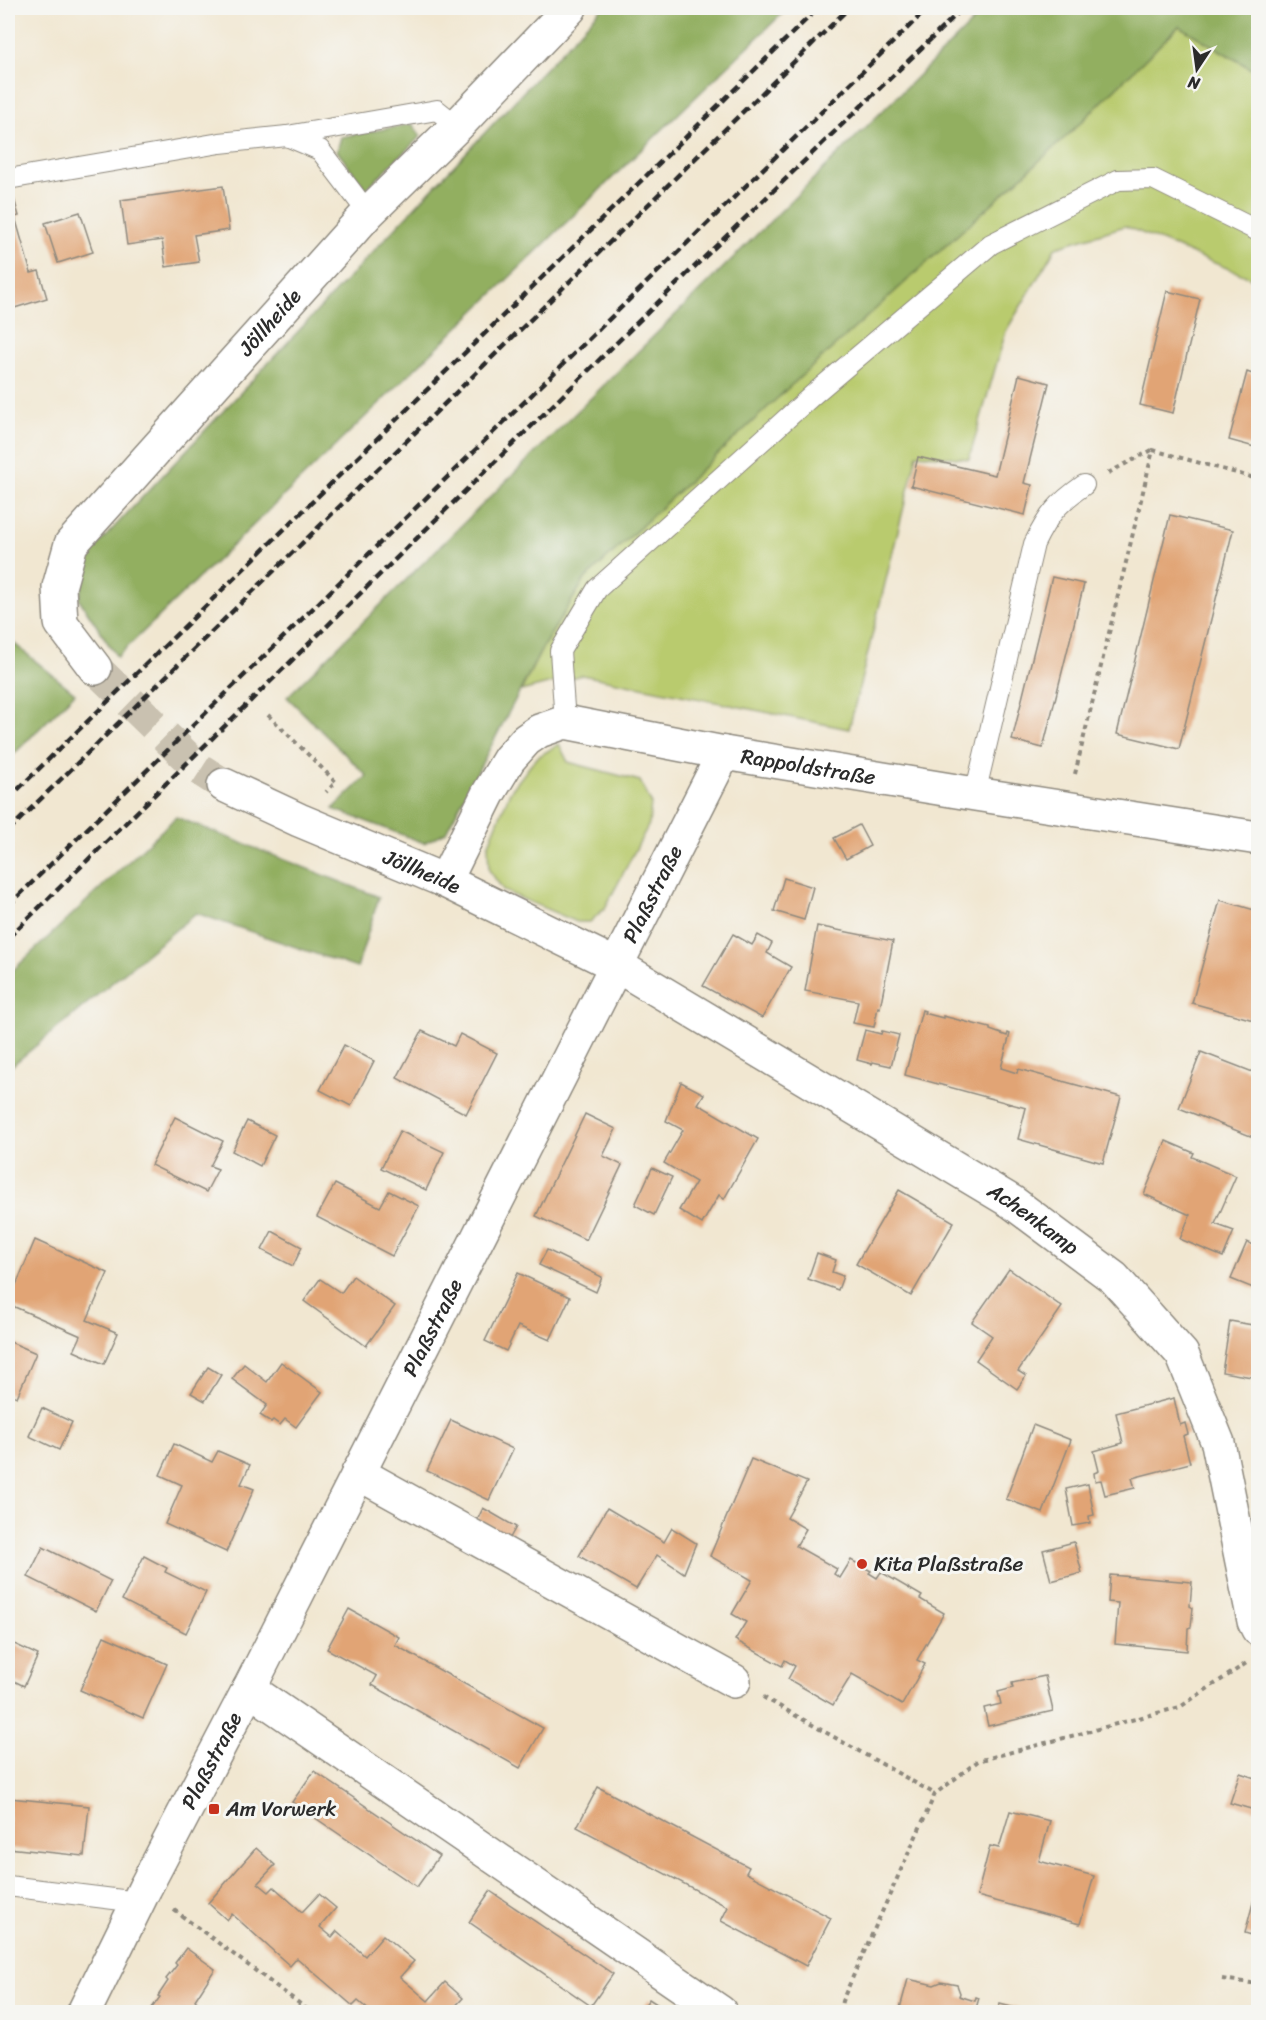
<svg xmlns="http://www.w3.org/2000/svg" width="1266" height="2020" font-family="Sriracha,sans-serif">
	<style>
		.green { fill: #b9cb6e; stroke: #727b4c; stroke-width: 1.5 }
		.forest { fill: #92af61; stroke: #5e6d46; stroke-width: 1.5 }
		.building { fill: #e1a474 }
		.lines { fill: none; stroke-linecap: round; stroke-linejoin: round }
		.minor-tunnel { stroke: #c9c1b0; stroke-width: 33; stroke-dasharray: 33 16; stroke-linecap: butt }
		.service-casing { stroke: #8e897e; stroke-width: 22 }
		.minor-casing { stroke: #8e897e; stroke-width: 36 }
		.path { stroke: #8e897e; stroke-width: 4; stroke-dasharray: 4.5 4.5; stroke-linecap: butt }
		.service { stroke: #fff; stroke-width: 20 }
		.minor { stroke: #fff; stroke-width: 33 }
		.rail { stroke: #2b2b2b; stroke-width: 4.5; stroke-dasharray: 9 4.5; stroke-linecap: butt }
		.poi-dot { fill: #c8321e; stroke: #f6f6f2; stroke-width: 2 }
		.labels { text-anchor: middle; dominant-baseline: central; stroke-width: 6; stroke-linejoin: round; paint-order: stroke }
		.street-label { font-size: 21px; fill: #2b2b2b; stroke: #f6f6f2 }
		.poi-label { font-size: 21px; fill: #2b2b2b; stroke: #f6f6f2; text-anchor: start }
	</style>
	<rect width="100%" height="100%" fill="#f6f6f2"/>
	<filter id="ink" filterUnits="userSpaceOnUse"><feTurbulence type="fractalNoise" baseFrequency=".0167" numOctaves="2"/><feDisplacementMap in="SourceGraphic" scale="12" xChannelSelector="R" yChannelSelector="G"/><feConvolveMatrix kernelMatrix="1 2 1 2 8 2 1 2 1" color-interpolation-filters="sRGB"/></filter>
	<filter id="wash" filterUnits="userSpaceOnUse"><feTurbulence type="fractalNoise" baseFrequency=".008" numOctaves="4" result="noise"/><feDisplacementMap in="SourceGraphic" scale="24" xChannelSelector="R" yChannelSelector="G"/><feGaussianBlur stdDeviation="1.35" result="paint"/><feColorMatrix in="noise" values="0 0 0 0 0 0 0 0 0 0 0 0 0 0 0 0 0 1.4 0 .05"/><feComposite in="paint" operator="in"/></filter>
	<g filter="url(#wash)">
		<rect width="100%" height="100%" fill="#f1e7d1"/>
		<g class="green">
			<polygon points="1179,26 1250,68 1258,72 1258,281 1125,226 1056,247 1006,331 969,459 917,454 849,729 582,675 521,691 544,645 585,579 786,390 1070,133"/>
			<polygon points="559,744 568,762 640,781 651,803 649,824 605,908 590,922 577,922 504,891 489,870 488,846 510,792 536,758"/>
		</g>
		<g class="forest">
			<polygon points="602,8 788,8 117,657 79,599 88,555"/>
			<polygon points="987,8 1258,8 1258,72 1250,68 1179,26 1070,133 786,390 585,579 544,645 446,832 424,843 333,809 367,776 287,697"/>
			<polygon points="412,124 421,136 366,189 337,151 341,137"/>
			<polygon points="9,617 11,641 75,693 8,760 8,619"/>
			<polygon points="176,817 379,897 357,968 196,913 8,1069 8,975"/>
		</g>
		<g id="blocks">
			<g class="building">
				<polygon points="223,186 229,230 194,235 199,262 166,267 162,240 127,245 121,200"/>
				<polygon points="11,188 19,216 15,217 31,273 39,271 47,298 8,310 8,190"/>
				<polygon points="80,212 93,252 58,263 45,223"/>
				<polygon points="1167,291 1200,299 1173,413 1140,405"/>
				<polygon points="1247,372 1258,376 1258,448 1229,440"/>
				<polygon points="1019,375 1049,383 1024,483 1032,485 1025,515 911,486 918,457 995,475"/>
				<polygon points="1170,515 1233,530 1179,749 1117,734"/>
				<polygon points="1052,577 1084,584 1043,748 1012,740"/>
				<polygon points="859,825 870,846 846,859 834,838"/>
				<polygon points="784,878 813,887 804,920 774,911"/>
				<polygon points="1220,900 1258,911 1257,1021 1192,1003"/>
				<polygon points="817,926 893,941 880,1008 878,1007 874,1027 853,1023 858,1001 805,991"/>
				<polygon points="733,934 752,945 758,935 772,943 767,953 791,967 762,1018 703,986"/>
				<polygon points="922,1010 925,1011 924,1013 943,1018 943,1016 990,1028 990,1030 1007,1036 1008,1033 1010,1034 1001,1068 1017,1073 1018,1069 1121,1097 1103,1163 1018,1139 1026,1108 905,1075"/>
				<polygon points="865,1030 881,1034 882,1031 899,1035 891,1066 873,1062 872,1064 857,1060"/>
				<polygon points="422,1031 454,1046 460,1034 497,1053 466,1114 397,1078"/>
				<polygon points="344,1045 374,1061 351,1106 320,1090"/>
				<polygon points="1201,1052 1258,1074 1258,1139 1179,1108"/>
				<polygon points="681,1082 704,1094 698,1104 758,1139 724,1199 719,1195 702,1224 679,1210 696,1182 664,1163 683,1130 666,1121"/>
				<polygon points="585,1114 616,1129 603,1156 622,1165 586,1240 536,1216"/>
				<polygon points="175,1117 223,1141 210,1166 218,1169 206,1192 151,1165"/>
				<polygon points="247,1121 275,1135 260,1166 232,1151"/>
				<polygon points="400,1131 444,1152 426,1190 381,1168"/>
				<polygon points="1166,1141 1194,1153 1192,1157 1236,1176 1215,1224 1234,1231 1223,1257 1180,1239 1190,1215 1144,1194"/>
				<polygon points="652,1168 672,1177 654,1215 635,1205"/>
				<polygon points="335,1184 380,1207 389,1191 419,1206 392,1256 317,1217"/>
				<polygon points="899,1190 954,1222 911,1296 856,1264"/>
				<polygon points="272,1231 302,1247 293,1266 262,1250"/>
				<polygon points="35,1240 108,1273 87,1320 118,1333 104,1364 74,1351 81,1336 8,1304"/>
				<polygon points="1247,1242 1258,1247 1258,1290 1231,1279"/>
				<polygon points="547,1250 602,1277 596,1292 539,1265"/>
				<polygon points="817,1253 836,1260 832,1272 843,1276 838,1290 808,1279"/>
				<polygon points="1009,1269 1062,1307 1018,1371 1026,1376 1017,1389 976,1360 992,1336 972,1322"/>
				<polygon points="518,1273 570,1297 550,1340 518,1326 506,1351 485,1341"/>
				<polygon points="353,1276 395,1306 366,1346 304,1301 320,1279 341,1293"/>
				<polygon points="1230,1321 1258,1326 1258,1378 1222,1372"/>
				<polygon points="8,1341 36,1353 17,1397 8,1393"/>
				<polygon points="281,1362 322,1392 296,1427 285,1419 280,1425 273,1420 271,1422 260,1415 267,1405 232,1379 244,1364 267,1382"/>
				<polygon points="208,1367 221,1375 205,1401 191,1393"/>
				<polygon points="1174,1398 1180,1425 1185,1423 1188,1434 1183,1436 1190,1463 1132,1478 1135,1488 1105,1495 1101,1480 1095,1481 1094,1473 1099,1471 1094,1451 1123,1443 1116,1413"/>
				<polygon points="42,1408 72,1422 59,1450 29,1436"/>
				<polygon points="451,1420 513,1449 489,1500 427,1471"/>
				<polygon points="1033,1425 1071,1440 1043,1513 1006,1499"/>
				<polygon points="174,1444 212,1462 218,1451 250,1465 241,1484 254,1489 226,1552 165,1524 182,1485 160,1475"/>
				<polygon points="751,1459 807,1482 787,1518 806,1529 796,1546 837,1569 834,1574 840,1578 851,1560 871,1571 869,1573 877,1578 881,1572 922,1596 920,1599 944,1613 917,1660 925,1664 902,1705 867,1685 868,1683 852,1674 833,1705 788,1679 795,1666 785,1660 782,1666 735,1640 746,1622 732,1614 752,1580 710,1556"/>
				<polygon points="1088,1484 1094,1515 1089,1516 1090,1523 1073,1526 1066,1489"/>
				<polygon points="483,1508 516,1527 507,1543 475,1525"/>
				<polygon points="607,1508 664,1542 672,1528 696,1543 684,1573 657,1555 636,1589 579,1556"/>
				<polygon points="1074,1542 1082,1573 1051,1581 1043,1550"/>
				<polygon points="43,1547 111,1581 96,1611 28,1577"/>
				<polygon points="144,1556 167,1568 165,1572 206,1592 186,1633 122,1600"/>
				<polygon points="1110,1575 1192,1582 1190,1606 1193,1608 1191,1627 1188,1628 1187,1651 1115,1644 1118,1603 1108,1602"/>
				<polygon points="349,1609 399,1637 395,1645 543,1728 520,1768 372,1685 377,1676 327,1649"/>
				<polygon points="104,1636 167,1664 143,1718 80,1690"/>
				<polygon points="8,1641 38,1655 24,1686 8,1678"/>
				<polygon points="1045,1676 1053,1711 988,1726 984,1708 1001,1704 998,1692 1013,1688 1012,1683"/>
				<polygon points="314,1771 439,1856 417,1887 292,1802"/>
				<polygon points="1240,1773 1258,1779 1258,1811 1230,1803"/>
				<polygon points="598,1787 749,1867 746,1873 831,1918 806,1966 721,1921 728,1907 577,1827"/>
				<polygon points="9,1798 89,1806 84,1856 8,1848"/>
				<polygon points="1010,1811 1050,1821 1039,1861 1094,1876 1080,1924 977,1896 990,1846 999,1848"/>
				<polygon points="256,1848 275,1865 258,1883 269,1892 274,1887 302,1912 319,1894 336,1908 320,1927 332,1937 337,1931 365,1956 383,1935 414,1961 400,1977 428,2001 445,1982 463,1998 450,2012 371,2012 358,2001 353,2006 297,1958 290,1966 232,1914 227,1920 208,1903"/>
				<polygon points="1258,1884 1258,1937 1245,1933"/>
				<polygon points="490,1891 613,1974 591,2006 469,1922"/>
				<polygon points="186,1948 215,1969 195,2000 198,2003 191,2012 149,2012 160,1997 158,1996 168,1981 166,1979 177,1965 175,1963"/>
				<polygon points="908,1979 934,1985 941,1982 957,1985 960,1993 959,1996 975,2001 976,1997 979,1998 975,2012 899,2012"/>
				<polygon points="649,1999 669,2012 640,2012"/>
				<polygon points="1000,2004 1019,2009 1018,2012 997,2012"/>
			</g>
		</g>
	</g>
	<g filter="url(#ink)">
		<use href="#blocks" fill-opacity="0" stroke="#8e897e" stroke-width="1.5"/>
		<g class="lines">
			<polyline class="minor-tunnel" points="95,668 199,769 224,785"/>
			<g class="service-casing">
				<g id="service">
					<polyline points="287,136 320,150 368,213"/>
					<polyline points="8,179 220,143 287,136 437,110 457,126"/>
					<polyline points="565,722 560,651 597,589 815,393 991,244 1118,180 1153,179 1258,231"/>
					<path d="M975 794 1034 544C1048 515 1058 503 1084 485"/>
					<polyline points="8,1886 138,1902"/>
				</g>
			</g>
			<g class="minor-casing">
				<g id="minor">
					<path id="s1" d="M95 668 61 623 59 587 71 544 368 213 457 126 570 8"/>
					<path id="s2" d="M224 785 299 820 445 881 616 965 1012 1202 1114 1278 1182 1354 1218 1443 1254 1621 1258 1629"/>
					<path id="s3" d="M445 881 488 794 509 759 526 740 539 731 565 722 724 753 975 794 1258 838"/>
					<polyline points="358,1473 734,1681"/>
					<polyline points="249,1689 720,2012"/>
					<path id="s4" d="M84 2012 145 1888 249 1689 724 753"/>
				</g>
			</g>
			<g class="path">
				<polyline points="1108,473 1152,450"/>
				<polyline points="268,715 336,782 326,792"/>
				<polyline points="1075,774 1153,450 1258,479"/>
				<polyline points="763,1697 935,1794"/>
				<polyline points="174,1910 311,2012"/>
				<polyline points="1222,1979 1258,1984"/>
				<polyline points="840,2012 842,2001 935,1794 978,1761 1180,1707 1248,1662"/>
			</g>
			<use href="#service" class="service"/>
			<use href="#minor" class="minor"/>
			<g class="rail">
				<polyline points="8,799 818,8"/>
				<polyline points="8,831 849,8"/>
				<polyline points="8,906 928,8"/>
				<polyline points="8,938 687,274 963,8"/>
			</g>
		</g>
	</g>
	<g class="poi-dot">
		<circle cx="862" cy="1564" r="6"/>
		<rect x="208" y="1803" width="12" height="12" rx="3"/>
	</g>
	<g class="labels">
		<g class="street-label">
			<text stroke="none"><textPath href="#s1" startOffset="435">Jöllheide</textPath></text>
			<text stroke="none"><textPath href="#s3" startOffset="454">Rappoldstraße</textPath></text>
			<text stroke="none"><textPath href="#s2" startOffset="216">Jöllheide</textPath></text>
			<text stroke="none"><textPath href="#s4" startOffset="1254">Plaßstraße</textPath></text>
			<text stroke="none"><textPath href="#s2" startOffset="920">Achenkamp</textPath></text>
			<text stroke="none"><textPath href="#s4" startOffset="768">Plaßstraße</textPath></text>
			<text stroke="none"><textPath href="#s4" startOffset="282">Plaßstraße</textPath></text>
		</g>
		<g class="poi-label">
			<text x="874" y="1564">Kita Plaßstraße</text>
			<text x="226" y="1809">Am Vorwerk</text>
		</g>
	</g>
	<rect width="1266" height="2020" fill="none" stroke="#f6f6f2" stroke-width="30"/>
	<g transform="translate(1197 69) rotate(193)" stroke="#f6f6f2" stroke-width="4.5" paint-order="stroke">
	<path d="M0-4.5L10 22L0 15L-10 22Z" fill="#2b2b2b"/>
	<text y="-9" font-size="16" font-weight="bold" text-anchor="middle" fill="#2b2b2b">N</text>
	</g>
</svg>
